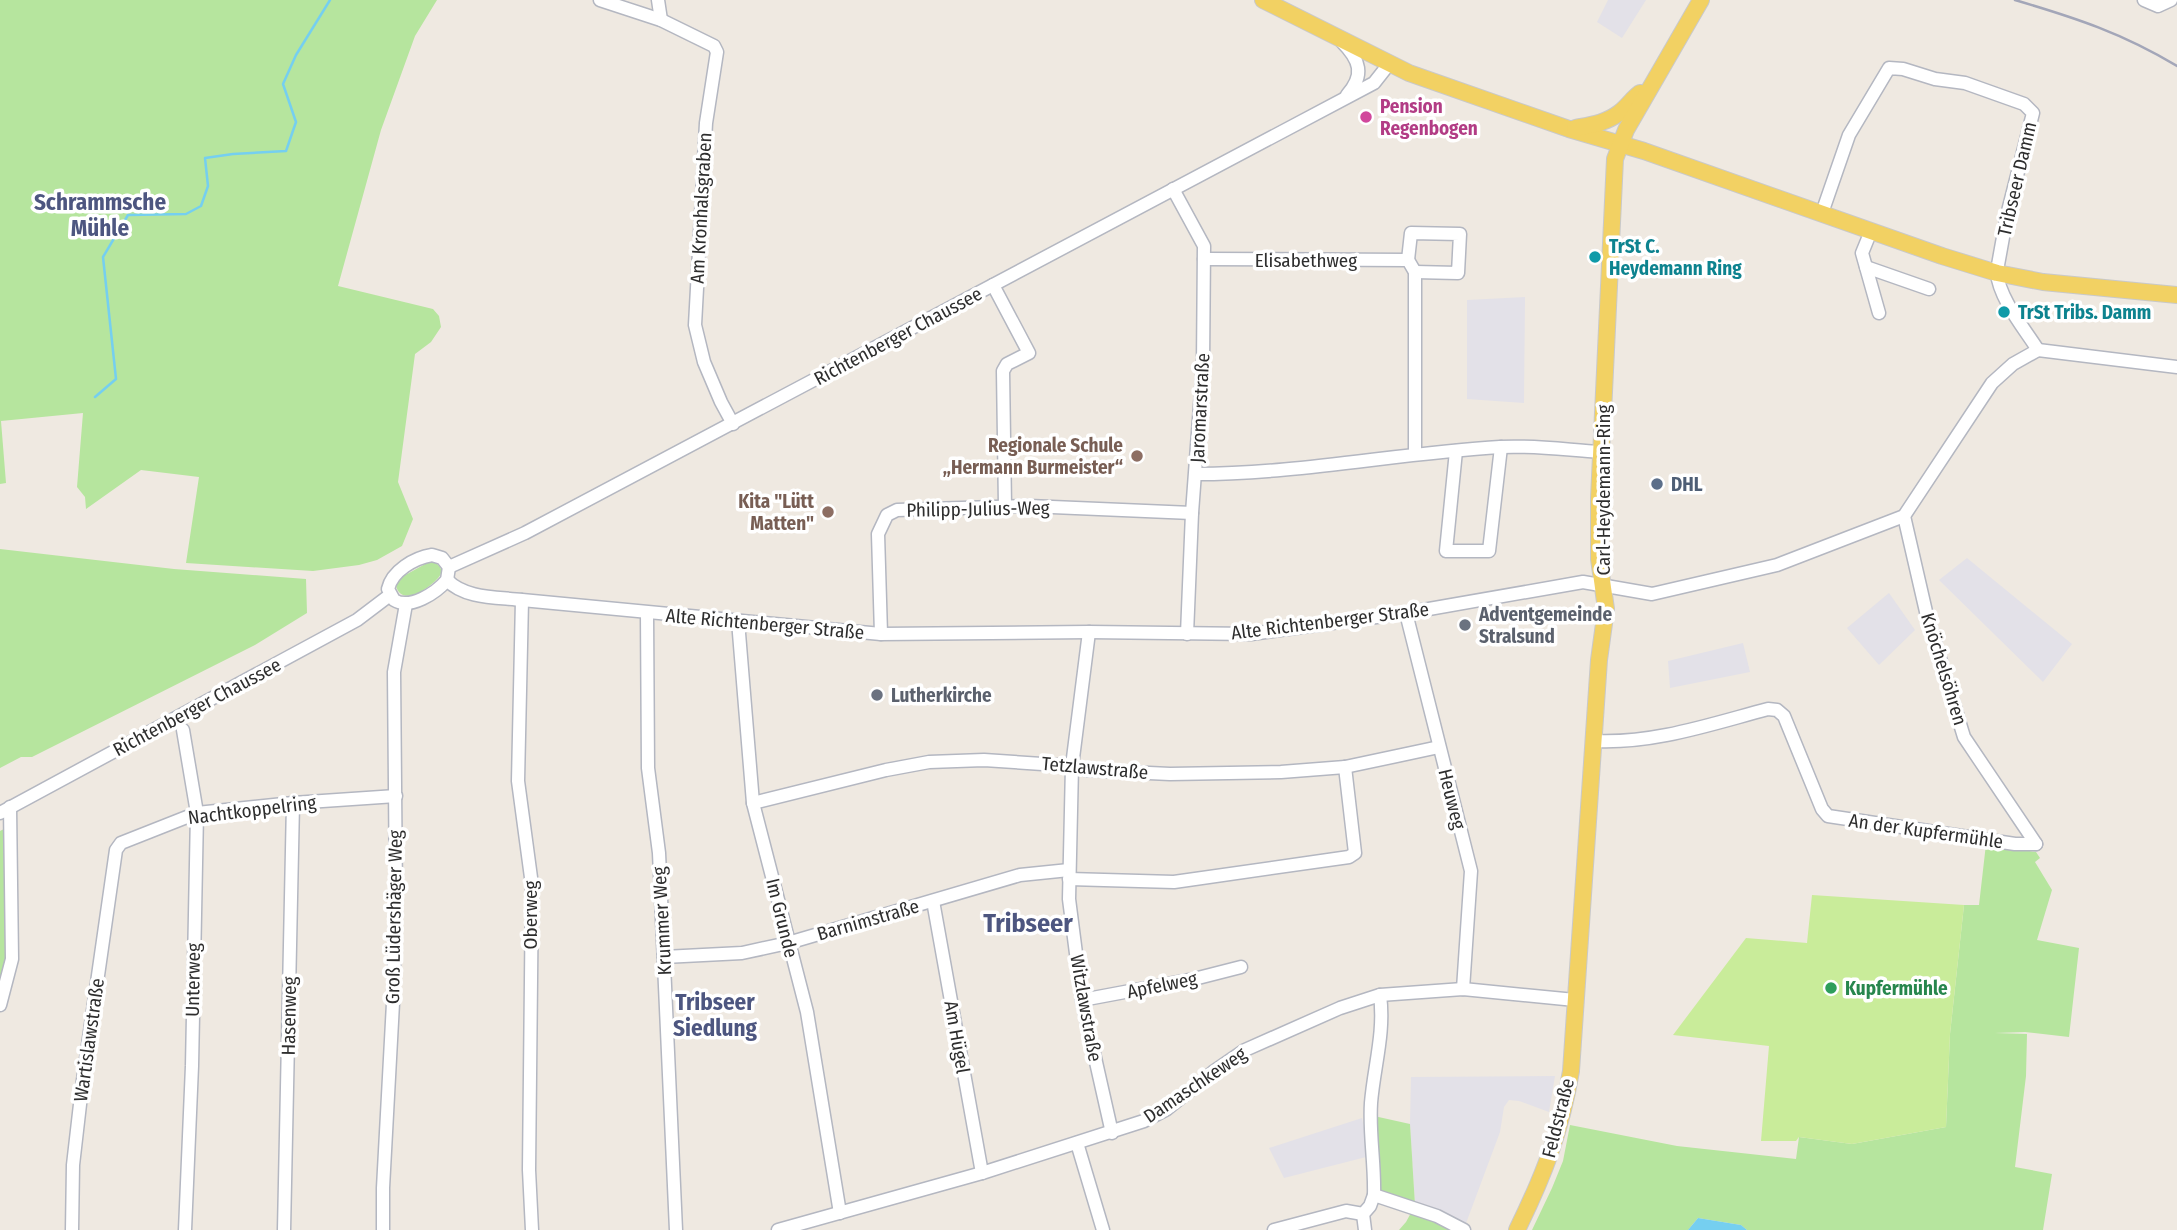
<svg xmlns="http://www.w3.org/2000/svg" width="2177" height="1230" font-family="'Fira Sans Condensed',sans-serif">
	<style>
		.industrial { fill: #e3e1e8 }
		.green { fill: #b6e59e }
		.pitch { fill: #c9ec9a }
		.water { fill: #75cff0 }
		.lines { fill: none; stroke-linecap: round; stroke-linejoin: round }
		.stream { stroke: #75cff0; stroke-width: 2.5 }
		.minor-casing { stroke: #b4b7c1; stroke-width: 15 }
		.major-casing { stroke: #c9c9c9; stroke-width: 18 }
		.minor { stroke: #fff; stroke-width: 12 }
		.major { stroke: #f2d163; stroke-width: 16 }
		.rail { stroke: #a3a6b8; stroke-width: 2.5 }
		.hotel-dot { fill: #d1479c; stroke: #fff; stroke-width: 2.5 }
		.culture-dot { fill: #0f9aa8; stroke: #fff; stroke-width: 2.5 }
		.education-dot { fill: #8d6e63; stroke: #fff; stroke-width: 2.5 }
		.service-dot { fill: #5c6f8a; stroke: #fff; stroke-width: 2.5 }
		.worship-dot { fill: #6b7280; stroke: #fff; stroke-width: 2.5 }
		.leisure-dot { fill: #2e9e5b; stroke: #fff; stroke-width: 2.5 }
		.labels { text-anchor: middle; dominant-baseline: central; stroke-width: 7; stroke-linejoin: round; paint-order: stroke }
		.hotel-label { font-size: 19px; font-weight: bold; fill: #b23c85; stroke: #fff; text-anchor: start }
		.street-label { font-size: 19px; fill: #2e2e2e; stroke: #fff }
		.culture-label { font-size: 19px; font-weight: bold; fill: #0d838f; stroke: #fff; text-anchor: start }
		.education-label { font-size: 19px; font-weight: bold; fill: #785e54; stroke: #fff; text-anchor: end }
		.service-label { font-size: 19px; font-weight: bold; fill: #4e5e75; stroke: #fff; text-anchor: start }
		.worship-label { font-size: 19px; font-weight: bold; fill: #5b616d; stroke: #fff; text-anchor: start }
		.leisure-label { font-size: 19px; font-weight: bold; fill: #27864d; stroke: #fff; text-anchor: start }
		.quarter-label { font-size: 23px; font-weight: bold; fill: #4d5680; stroke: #fff }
		.district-label { font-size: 26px; font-weight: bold; fill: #4d5680; stroke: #fff }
	</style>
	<rect width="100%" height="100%" fill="#efe9e1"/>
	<g class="industrial">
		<polygon points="1608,0 1646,0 1622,38 1597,22"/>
		<polygon points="1525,297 1524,403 1467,399 1467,300"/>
		<polygon points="1967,558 2072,644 2043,682 1939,580"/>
		<polygon points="1889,593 1915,630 1879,665 1847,628"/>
		<polygon points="1743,643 1750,672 1670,688 1668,661"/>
		<polygon points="1555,1076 1549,1112 1519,1101 1509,1100 1504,1107 1500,1132 1465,1226 1415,1205 1410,1124 1411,1077"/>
		<polygon points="1362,1118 1370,1156 1284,1178 1269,1148"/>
	</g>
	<g class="green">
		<polygon points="0,0 437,0 415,36 381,130 338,286 433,309 439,316 441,327 431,342 415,354 398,482 413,519 402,546 377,560 359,565 313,571 186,563 199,477 141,470 86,509 85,497 77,487 83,413 1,421 6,483 0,484"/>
		<polygon points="0,549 174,569 306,579 307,613 255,645 32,757 21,757 0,768"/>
		<path d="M427 563H436C440 567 442 568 441 573 441 579 403 612 396 586L400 578Z"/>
		<polygon points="6,828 13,917 0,1005 0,831"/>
		<polygon points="1986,844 2036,852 2040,858 2035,862 2052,890 2037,940 2079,948 2069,1037 2025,1032 1995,1033 2027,1034 2026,1076 2015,1167 2052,1174 2043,1230 1747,1230 1741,1225 1698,1218 1688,1230 1532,1230 1552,1188 1563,1161 1570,1125 1677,1146 1796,1159 1799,1137 1852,1144 1946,1127 1950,1034 1964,905 1979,905"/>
		<polygon points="1374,1116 1410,1124 1415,1205 1382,1194 1379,1190"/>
		<polygon points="1412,1211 1455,1230 1399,1230 1406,1222"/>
	</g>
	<polygon class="pitch" points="1812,895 1964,905 1950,1034 1946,1127 1852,1144 1799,1137 1796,1141 1761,1141 1769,1046 1673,1035 1746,938 1807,943"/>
	<polygon class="water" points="1698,1218 1741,1225 1747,1230 1688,1230"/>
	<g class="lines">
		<polyline class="stream" points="95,397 116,379 103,257 128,215 186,214 201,206 208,186 205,158 233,154 286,151 296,122 283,84 296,55 330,0"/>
		<g class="minor-casing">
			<g id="minor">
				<polyline points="600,0 661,20 714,46 717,52 706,123 695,325 704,362 721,402 733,424"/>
				<polyline points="658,0 661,20"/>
				<polyline points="2144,0 2158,6 2171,0"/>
				<path d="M1342 42C1360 60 1365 75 1347 95"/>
				<polyline points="1173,189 1204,246 1203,365 1192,513 1187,634"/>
				<polyline points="1822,213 1849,135 1889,68 1903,69 1935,79 1965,83 2024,104 2033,113 2007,215 1998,265"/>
				<polyline points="1871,231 1862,253 1879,313"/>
				<polyline points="1204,259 1408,260 1415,272 1415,454"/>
				<polyline points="1408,260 1411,233 1460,234 1458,273 1415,272"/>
				<polyline points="1866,267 1929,289"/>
				<path d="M1997 273C1999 298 2024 328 2038 350"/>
				<polyline points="993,285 1029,353 1007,364 1003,371 1005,507"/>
				<polyline points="2038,350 2177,367"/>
				<polyline points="1456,451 1446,551 1489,551 1501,447"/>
				<path d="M1196 474C1298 474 1398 453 1500 447 1534 445 1567 450 1601 452"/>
				<polyline points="1904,516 1927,616 1964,737 2036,844"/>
				<path d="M432 555 442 558 449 567 447 580C436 593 410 610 394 600L388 589C392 571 414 558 432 555Z"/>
				<polyline points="449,567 525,533 1374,83 1389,64"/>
				<path d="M447 580C465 599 498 597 522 600L881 634 1089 632 1251 634 1406 613 1583 582 1652 594 1777 565 1904 516 1992 383 2013 364 2038 350"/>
				<polyline points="522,600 518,781 532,885 529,1170 532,1230"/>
				<polyline points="647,613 648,768 659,853 676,1230"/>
				<polyline points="1406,613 1471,871 1463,989"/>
				<polyline points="738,621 753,803 807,1012 840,1213"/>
				<polyline points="1089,632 1072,766 1069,899 1082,1000 1112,1133"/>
				<polyline points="881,634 878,534 887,515 897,510 1029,506 1192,513"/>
				<polyline points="183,730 197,813 192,1066 185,1230"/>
				<path d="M1594 741C1654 744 1711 724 1768 709L1777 710 1784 716 1822 809 1828 816 2015 844H2036"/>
				<polyline points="753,803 886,770 929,762 984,760 1072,766 1086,770 1170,774 1281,772 1345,767 1439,747"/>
				<polyline points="0,813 357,620 390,595"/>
				<polyline points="1069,879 1174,882 1349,857 1355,853 1345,767"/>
				<polyline points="933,901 982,1173"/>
				<polyline points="664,957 742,953 788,943 1020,875 1069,870"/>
				<polyline points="1082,1000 1194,979 1241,967"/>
				<polyline points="0,1005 12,959 10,807"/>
				<polyline points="1077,1143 1103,1230"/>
				<polyline points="1374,1195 1437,1216 1464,1230"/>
				<polyline points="72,1230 73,1165 82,1087 116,850 121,843 197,813 293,803 396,796"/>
				<polyline points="284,1230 293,803"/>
				<polyline points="383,1230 383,1188 393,1003 396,899 394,672 406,604"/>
				<polyline points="778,1230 982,1173 1144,1121 1167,1109 1213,1072 1245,1050 1340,1008 1380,995 1463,989 1575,1000"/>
				<polyline points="1274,1230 1346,1211 1363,1214"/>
				<path d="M1365 1230 1363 1214 1370 1206 1374 1195C1375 1164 1369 1134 1371 1103 1374 1066 1385 1033 1380 995"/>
			</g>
		</g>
		<g class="major-casing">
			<g id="major">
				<polyline points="1263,0 1409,73 1569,129 1644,151 1942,256 1997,273 2043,282 2177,295"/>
				<path d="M1575 128C1591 125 1606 123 1619 113 1627 107 1632 99 1640 93"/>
				<path d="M1517 1230C1544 1175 1561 1131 1571 1071L1599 660 1606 609 1599 559V498L1615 159 1626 130 1701 0"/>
			</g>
		</g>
		<use href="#minor" class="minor"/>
		<use href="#major" class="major"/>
		<path class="rail" d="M2015 0C2076 18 2122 33 2177 66"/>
	</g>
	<circle class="hotel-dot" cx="1366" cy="117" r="7"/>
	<g class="culture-dot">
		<circle cx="1595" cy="257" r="7"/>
		<circle cx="2004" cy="312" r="7"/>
	</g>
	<g class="education-dot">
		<circle cx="1137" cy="456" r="7"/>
		<circle cx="828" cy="512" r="7"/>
	</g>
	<circle class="service-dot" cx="1657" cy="484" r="7"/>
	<g class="worship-dot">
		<circle cx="1465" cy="625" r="7"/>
		<circle cx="877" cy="695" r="7"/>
	</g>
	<circle class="leisure-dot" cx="1831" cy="988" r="7"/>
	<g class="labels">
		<g class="hotel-label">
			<text x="1380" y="106">Pension<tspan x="1380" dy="22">Regenbogen</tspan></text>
		</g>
		<g class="street-label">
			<text transform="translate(2017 179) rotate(-77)">Tribseer Damm</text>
			<text transform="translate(701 208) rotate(-87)">Am Kronhalsgraben</text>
			<text x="1306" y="260">Elisabethweg</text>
			<text transform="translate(898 336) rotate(-28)">Richtenberger Chaussee</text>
			<text transform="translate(1200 408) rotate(-87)">Jaromarstraße</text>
			<text transform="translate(1603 490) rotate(-90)">Carl-Heydemann-Ring</text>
			<text transform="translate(978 509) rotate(-1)">Philipp-Julius-Weg</text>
			<text transform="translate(1330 621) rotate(-7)">Alte Richtenberger Straße</text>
			<text transform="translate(765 624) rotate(5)">Alte Richtenberger Straße</text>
			<text transform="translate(1944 669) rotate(73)">Knöchelsöhren</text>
			<text transform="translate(197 707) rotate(-28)">Richtenberger Chaussee</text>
			<text transform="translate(1095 768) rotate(5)">Tetzlawstraße</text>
			<text transform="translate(1452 799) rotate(76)">Heuweg</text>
			<text transform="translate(252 810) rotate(-7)">Nachtkoppelring</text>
			<text transform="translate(1926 831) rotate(8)">An der Kupfermühle</text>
			<text transform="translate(530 915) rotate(-90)">Oberweg</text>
			<text transform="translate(394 917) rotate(-89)">Groß Lüdershäger Weg</text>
			<text transform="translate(782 918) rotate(76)">Im Grunde</text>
			<text transform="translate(868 920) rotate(-16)">Barnimstraße</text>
			<text transform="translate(662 921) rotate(-93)">Krummer Weg</text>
			<text transform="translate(193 980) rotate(-89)">Unterweg</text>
			<text transform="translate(1162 985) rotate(-11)">Apfelweg</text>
			<text transform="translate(1086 1008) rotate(80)">Witzlawstraße</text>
			<text transform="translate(289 1016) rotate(-89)">Hasenweg</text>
			<text transform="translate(957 1037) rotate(80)">Am Hügel</text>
			<text transform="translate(89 1040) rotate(-82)">Wartislawstraße</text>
			<text transform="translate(1195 1085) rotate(-34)">Damaschkeweg</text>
			<text transform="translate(1558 1118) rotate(-76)">Feldstraße</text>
		</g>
		<g class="culture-label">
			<text x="1609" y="246">TrSt C.<tspan x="1609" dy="22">Heydemann Ring</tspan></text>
			<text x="2018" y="312">TrSt Tribs. Damm</text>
		</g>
		<g class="education-label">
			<text x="1123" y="445">Regionale Schule<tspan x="1123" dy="22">„Hermann Burmeister“</tspan></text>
			<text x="814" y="501">Kita "Lütt<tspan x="814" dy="22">Matten"</tspan></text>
		</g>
		<g class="service-label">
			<text x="1671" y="484">DHL</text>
		</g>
		<g class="worship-label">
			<text x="1479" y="614">Adventgemeinde<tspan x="1479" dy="22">Stralsund</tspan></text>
			<text x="891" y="695">Lutherkirche</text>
		</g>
		<g class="leisure-label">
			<text x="1845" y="988">Kupfermühle</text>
		</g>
		<g class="quarter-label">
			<text x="100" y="202">Schrammsche<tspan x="100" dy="26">Mühle</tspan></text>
			<text x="715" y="1002">Tribseer<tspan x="715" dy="26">Siedlung</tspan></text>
		</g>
		<g class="district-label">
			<text x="1028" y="923">Tribseer</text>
		</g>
	</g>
</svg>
